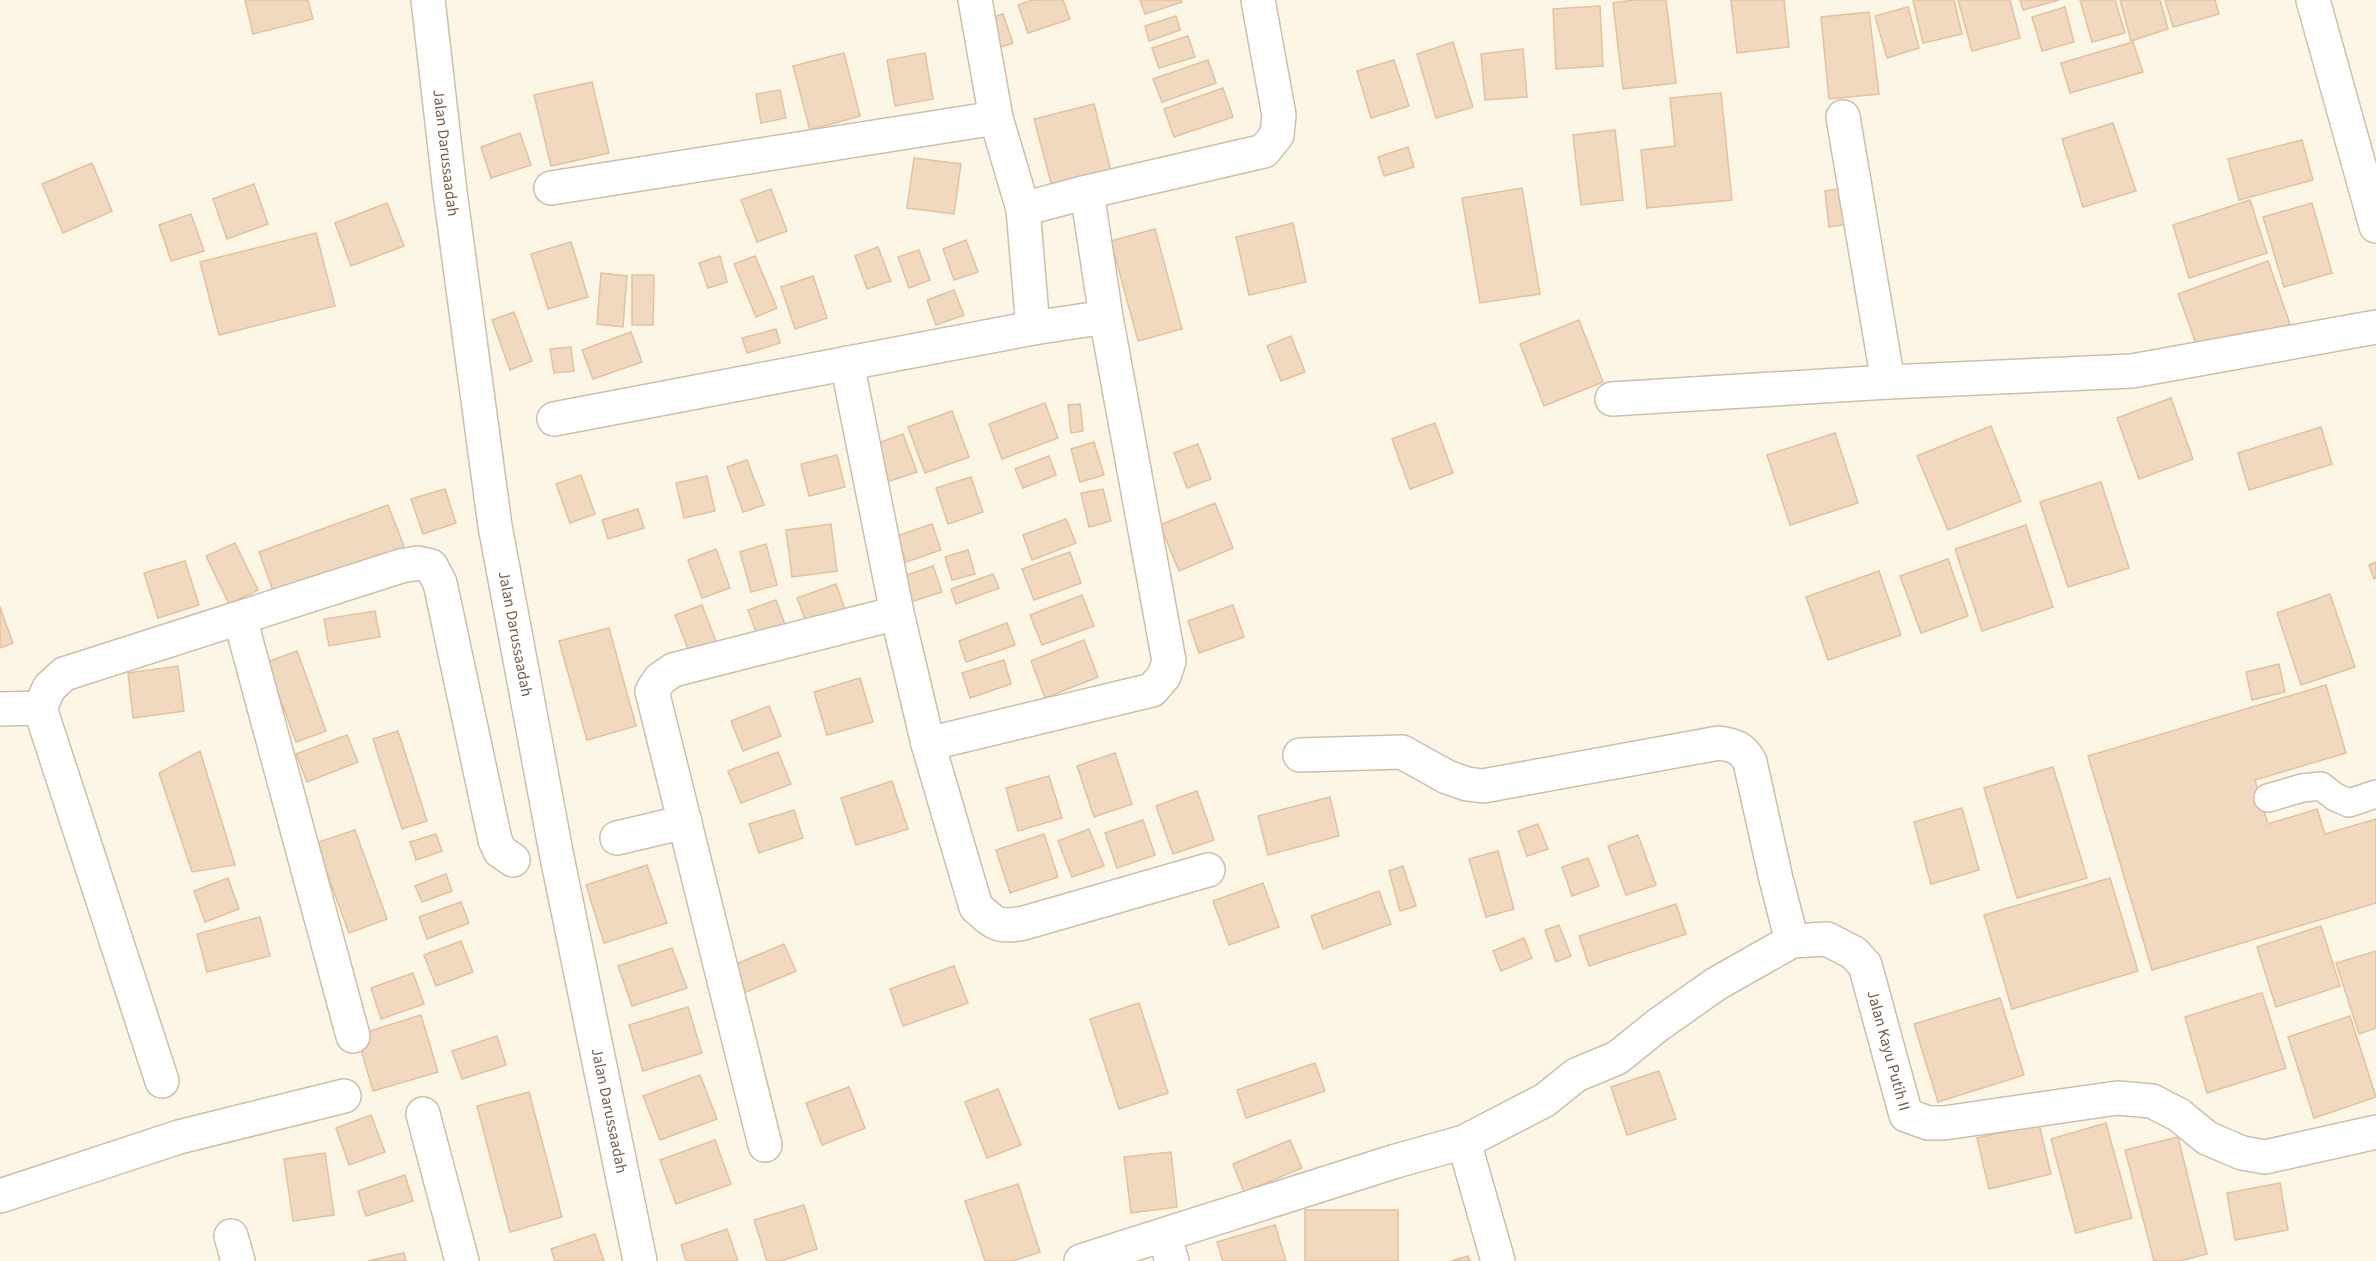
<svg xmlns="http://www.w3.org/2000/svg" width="2376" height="1261" font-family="'Source Sans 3',sans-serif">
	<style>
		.building { fill: #f1d9bf; stroke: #e4c19f; stroke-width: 1.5 }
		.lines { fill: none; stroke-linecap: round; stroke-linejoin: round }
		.lane-casing { stroke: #cebfad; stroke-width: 30 }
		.street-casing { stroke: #cebfad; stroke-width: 36 }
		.secondary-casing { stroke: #d1c0aa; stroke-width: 36 }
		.lane { stroke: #fff; stroke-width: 27 }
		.street { stroke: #fff; stroke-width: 33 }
		.secondary { stroke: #fff; stroke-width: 33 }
		.labels { text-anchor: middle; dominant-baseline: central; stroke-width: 4.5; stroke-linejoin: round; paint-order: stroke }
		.street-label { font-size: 16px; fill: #765f4b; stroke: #fffaed }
	</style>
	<rect width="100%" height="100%" fill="#fcf6e7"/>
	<g class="building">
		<polygon points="245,0 308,0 313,19 253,34"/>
		<polygon points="1033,0 1063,0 1070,19 1028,33 1018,5"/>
		<polygon points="1140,0 1181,0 1182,2 1145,14"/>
		<polygon points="1634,0 1666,0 1676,83 1623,89 1613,3"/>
		<polygon points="1731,0 1784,0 1789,47 1737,53"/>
		<polygon points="1913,0 1954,0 1962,34 1923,43"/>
		<polygon points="1958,0 2010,0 2020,38 1972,51"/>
		<polygon points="2020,0 2059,0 2023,10"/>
		<polygon points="2080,0 2115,0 2125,33 2092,42"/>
		<polygon points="2120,0 2160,0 2168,29 2131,41"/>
		<polygon points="2165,0 2215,0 2219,14 2173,27"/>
		<polygon points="1600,6 1603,66 1556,69 1553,9"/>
		<polygon points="1908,7 1919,48 1887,58 1875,16"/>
		<polygon points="2065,7 2074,42 2042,51 2032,17"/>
		<polygon points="1869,12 1879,94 1829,99 1821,17"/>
		<polygon points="1003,14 1013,43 992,50 982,21"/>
		<polygon points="1176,16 1180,30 1149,41 1145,26"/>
		<polygon points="1188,36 1195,57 1159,68 1152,48"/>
		<polygon points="1453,42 1473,107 1436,118 1417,54"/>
		<polygon points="2133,42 2143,72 2070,93 2061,63"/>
		<polygon points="1523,49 1527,97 1485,100 1481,54"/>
		<polygon points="844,53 860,116 810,130 793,66"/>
		<polygon points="925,53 933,99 895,106 887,60"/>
		<polygon points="1208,60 1216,83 1162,102 1153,79"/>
		<polygon points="1394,60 1409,106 1371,118 1357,71"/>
		<polygon points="592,82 609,153 551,166 534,95"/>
		<polygon points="1223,88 1233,117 1174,137 1164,109"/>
		<polygon points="780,90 786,118 761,123 756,94"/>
		<polygon points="1721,93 1732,200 1647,208 1641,150 1675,146 1670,98"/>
		<polygon points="1094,104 1112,175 1053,190 1034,119"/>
		<polygon points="2113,123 2136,191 2083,207 2062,139"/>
		<polygon points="1615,130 1623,200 1581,205 1573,135"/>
		<polygon points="520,133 531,165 491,178 481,147"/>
		<polygon points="2302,140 2313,180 2239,200 2228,159"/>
		<polygon points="1408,147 1414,167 1384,176 1378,157"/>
		<polygon points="914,158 961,164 954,214 907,208"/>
		<polygon points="92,163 112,211 63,233 42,184"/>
		<polygon points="254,184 268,224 227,239 213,199"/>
		<polygon points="1852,187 1856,223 1829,227 1825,191"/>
		<polygon points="1522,188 1540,294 1480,303 1462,198"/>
		<polygon points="771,189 787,231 757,242 741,200"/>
		<polygon points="2250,200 2267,253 2189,278 2173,225"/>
		<polygon points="387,203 404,246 351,266 335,223"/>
		<polygon points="2312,203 2332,273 2284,287 2263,217"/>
		<polygon points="191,214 204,251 171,261 159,225"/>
		<polygon points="1293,223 1306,282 1249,295 1236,237"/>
		<polygon points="1155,229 1182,329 1138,341 1111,241"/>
		<polygon points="316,233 335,306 219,335 200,262"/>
		<polygon points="966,240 978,272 954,280 943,249"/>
		<polygon points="571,242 588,297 548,309 531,254"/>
		<polygon points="878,247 891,281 867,289 855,256"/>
		<polygon points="919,250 930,280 909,288 898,257"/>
		<polygon points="720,256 727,282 708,288 699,263"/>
		<polygon points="755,256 777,308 756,317 734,264"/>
		<polygon points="2268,261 2290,324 2201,357 2178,294"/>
		<polygon points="601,273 627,276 623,327 597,324"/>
		<polygon points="632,275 654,275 653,325 632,325"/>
		<polygon points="813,276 827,318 795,329 781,287"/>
		<polygon points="954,290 964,315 936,325 927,300"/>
		<polygon points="514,312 532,361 510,370 492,320"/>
		<polygon points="1579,320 1603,382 1544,406 1520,344"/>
		<polygon points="776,329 780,343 747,353 742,338"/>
		<polygon points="631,332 642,362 593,379 582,350"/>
		<polygon points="1291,336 1305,372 1281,381 1267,346"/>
		<polygon points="571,347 574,371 554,373 550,349"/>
		<polygon points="2171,398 2193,459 2139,479 2117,418"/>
		<polygon points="1045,403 1058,438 1002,459 989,424"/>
		<polygon points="1080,404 1083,431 1071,433 1068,405"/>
		<polygon points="952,411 969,457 925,473 908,427"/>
		<polygon points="1435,423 1453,473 1410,489 1392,439"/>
		<polygon points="1991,426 2021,501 1948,530 1917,456"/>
		<polygon points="2321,427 2332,464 2249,490 2238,453"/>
		<polygon points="1835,433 1858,503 1790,525 1767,455"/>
		<polygon points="903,434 917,472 887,482 873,445"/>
		<polygon points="1094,442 1104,475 1080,482 1071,449"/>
		<polygon points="1198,444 1211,479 1187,488 1174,453"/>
		<polygon points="837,455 845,487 809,496 801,464"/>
		<polygon points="1049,456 1056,475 1023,488 1015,469"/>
		<polygon points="747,460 764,505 743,512 727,467"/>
		<polygon points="581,475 595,514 570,523 556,484"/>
		<polygon points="707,476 715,511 684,518 676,483"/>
		<polygon points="971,477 983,512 948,524 936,488"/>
		<polygon points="2101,482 2129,568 2068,587 2040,502"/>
		<polygon points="445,489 456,523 423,534 411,499"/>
		<polygon points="1103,489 1111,521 1089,527 1081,493"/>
		<polygon points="1215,503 1233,548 1179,571 1160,525"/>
		<polygon points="388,505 405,549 275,596 259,552"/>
		<polygon points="638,509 644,528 608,539 602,520"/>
		<polygon points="1066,519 1076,543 1032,560 1023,535"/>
		<polygon points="831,524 837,571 792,577 786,530"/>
		<polygon points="932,524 941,550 906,562 897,536"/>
		<polygon points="2026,525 2053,607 1982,631 1955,549"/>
		<polygon points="235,543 258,590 229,604 206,556"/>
		<polygon points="766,544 777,585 751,592 740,552"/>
		<polygon points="716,549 730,588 702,598 688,560"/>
		<polygon points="968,550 975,574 952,580 945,557"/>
		<polygon points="1070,552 1081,583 1034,600 1022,569"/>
		<polygon points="1948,559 1968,616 1921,633 1900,576"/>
		<polygon points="185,561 199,605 158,618 144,573"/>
		<polygon points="2376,562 2376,578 2374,579 2369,565"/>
		<polygon points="933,566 942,592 901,605 892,580"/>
		<polygon points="1879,571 1901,635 1828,660 1806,597"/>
		<polygon points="993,574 999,588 956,604 951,589"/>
		<polygon points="836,584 847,615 809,629 797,598"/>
		<polygon points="2330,594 2355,667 2301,685 2277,613"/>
		<polygon points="1082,595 1094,626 1042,645 1030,615"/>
		<polygon points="776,600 787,630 759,640 748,610"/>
		<polygon points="702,605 719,649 692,659 675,615"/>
		<polygon points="1233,605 1244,637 1199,653 1188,621"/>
		<polygon points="0,607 13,643 0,648"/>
		<polygon points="375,611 380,637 329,646 324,619"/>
		<polygon points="1007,623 1015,645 966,662 959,641"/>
		<polygon points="609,628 636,726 587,740 559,641"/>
		<polygon points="1084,640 1098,677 1045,698 1031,661"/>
		<polygon points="297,651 326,731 296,742 267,662"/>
		<polygon points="1004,660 1011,684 970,698 962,673"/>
		<polygon points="2279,664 2285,692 2252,700 2246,672"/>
		<polygon points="178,666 184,711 133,718 128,673"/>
		<polygon points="860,678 873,722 827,735 814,692"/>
		<polygon points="2326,685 2346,753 2255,780 2268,824 2317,809 2325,834 2376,819 2376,903 2152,970 2088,756"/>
		<polygon points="769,706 781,736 743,751 731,721"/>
		<polygon points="398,731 427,821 402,829 373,739"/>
		<polygon points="347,735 358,762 307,782 296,754"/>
		<polygon points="200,751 235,865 192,872 159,773"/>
		<polygon points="778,752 791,784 741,803 728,771"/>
		<polygon points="1115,753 1132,804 1094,817 1077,766"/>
		<polygon points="2053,767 2087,878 2017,898 1984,788"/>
		<polygon points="1049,776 1062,818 1018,831 1006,788"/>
		<polygon points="892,781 908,829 856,845 841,798"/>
		<polygon points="1197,791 1214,840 1173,854 1156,806"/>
		<polygon points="1330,797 1339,836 1268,855 1258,816"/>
		<polygon points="1962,808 1979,870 1931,884 1914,822"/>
		<polygon points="794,810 803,838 759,853 749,824"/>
		<polygon points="1143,820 1155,855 1117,868 1105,833"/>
		<polygon points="1538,824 1548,849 1527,856 1518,831"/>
		<polygon points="1089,829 1104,866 1072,877 1058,841"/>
		<polygon points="355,830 387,919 349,933 316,843"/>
		<polygon points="436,834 442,851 416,860 410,842"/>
		<polygon points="1044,834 1058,877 1010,893 996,850"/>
		<polygon points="1638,835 1656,885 1626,895 1608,846"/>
		<polygon points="1498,851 1514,909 1486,917 1469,859"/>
		<polygon points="1588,858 1599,886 1572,896 1562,867"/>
		<polygon points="647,865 667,923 604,943 586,885"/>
		<polygon points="1403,866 1416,906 1400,911 1389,871"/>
		<polygon points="446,874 452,891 422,902 415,886"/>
		<polygon points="228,878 239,909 205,922 194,891"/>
		<polygon points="2110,878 2138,971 2012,1009 1984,915"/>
		<polygon points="1263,883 1279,927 1229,945 1213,901"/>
		<polygon points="1379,891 1391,924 1323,949 1311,916"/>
		<polygon points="461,902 469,923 427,939 419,917"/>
		<polygon points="1676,904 1686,934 1589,966 1579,936"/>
		<polygon points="260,917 270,956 207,972 197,934"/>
		<polygon points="1559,925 1571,956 1556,962 1545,930"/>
		<polygon points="2321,926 2340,986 2276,1007 2257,947"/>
		<polygon points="1524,938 1532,958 1501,971 1493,951"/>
		<polygon points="461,941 473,972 436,986 424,955"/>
		<polygon points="784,944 796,971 739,995 727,968"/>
		<polygon points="672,948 687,988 632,1006 618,966"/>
		<polygon points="2376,951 2376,1028 2359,1034 2336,963"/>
		<polygon points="954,966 968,1003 903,1026 890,989"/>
		<polygon points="413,973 424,1004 381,1019 371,988"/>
		<polygon points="2262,993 2286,1068 2207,1093 2185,1017"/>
		<polygon points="2000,998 2024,1075 1938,1102 1914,1024"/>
		<polygon points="1139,1003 1168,1093 1119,1109 1090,1019"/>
		<polygon points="688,1007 702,1053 643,1071 629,1025"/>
		<polygon points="421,1015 438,1072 373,1091 357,1035"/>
		<polygon points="2350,1016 2376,1097 2314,1118 2288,1037"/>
		<polygon points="497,1036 506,1065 462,1079 452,1051"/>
		<polygon points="1315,1063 1325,1091 1246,1118 1237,1090"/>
		<polygon points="1659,1071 1676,1119 1627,1135 1611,1087"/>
		<polygon points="700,1075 717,1119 660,1140 643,1096"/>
		<polygon points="849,1087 865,1128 822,1145 806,1103"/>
		<polygon points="998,1089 1021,1145 987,1158 965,1102"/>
		<polygon points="529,1092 562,1217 510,1232 477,1106"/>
		<polygon points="371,1115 385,1152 349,1165 336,1128"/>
		<polygon points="2106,1123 2132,1218 2076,1233 2051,1139"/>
		<polygon points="2039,1124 2051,1174 1989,1189 1977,1138"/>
		<polygon points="2178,1137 2207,1254 2180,1261 2154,1261 2125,1150"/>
		<polygon points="715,1140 731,1184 676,1204 660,1160"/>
		<polygon points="1290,1140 1302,1168 1244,1192 1233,1164"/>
		<polygon points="1171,1152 1177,1207 1131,1213 1124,1157"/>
		<polygon points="325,1153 334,1215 293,1221 284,1159"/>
		<polygon points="405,1175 413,1201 366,1216 358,1191"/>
		<polygon points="2280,1183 2288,1230 2235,1240 2227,1193"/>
		<polygon points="1018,1184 1040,1252 1013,1261 985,1261 965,1201"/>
		<polygon points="804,1205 817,1249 781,1261 767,1261 754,1220"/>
		<rect x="1305" y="1210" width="93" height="51"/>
		<polygon points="1275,1225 1286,1261 1223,1261 1217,1242"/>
		<polygon points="727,1229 738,1261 686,1261 681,1245"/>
		<polygon points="595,1234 604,1261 555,1261 551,1249"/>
		<polygon points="404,1253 406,1261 368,1261"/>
		<polygon points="1468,1256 1470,1261 1451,1261"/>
	</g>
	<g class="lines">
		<g class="lane-casing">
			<polyline id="lane" points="2268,798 2302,788 2321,786 2335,797 2349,803 2376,794"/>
		</g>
		<g class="street-casing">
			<g id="street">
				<path id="s1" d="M428 0 450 192 495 526 556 852 640 1261"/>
				<polyline points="975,0 996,118 1023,209 1033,328"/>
				<polyline points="1843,117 1888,382 2132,371 2376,327"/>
				<polyline points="551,188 996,118"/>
				<polyline points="1023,209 1087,192"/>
				<path d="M847 363 897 613 928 744 976 907C995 924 998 928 1024 923L1208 870"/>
				<polyline points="1612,399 1888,382"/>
				<polyline points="554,419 1033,328 1106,317 1087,192 1264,151 1277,135 1279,115 1258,0"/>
				<polyline points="240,618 353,1036"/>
				<polyline points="0,709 40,708"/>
				<polyline points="928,744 1152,690 1164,676 1169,661 1106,317"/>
				<path d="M1300 755 1402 752 1447 777 1467 784 1483 786 1719 743C1734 745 1743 748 1750 762L1776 879 1792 941"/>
				<polyline points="617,838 685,822"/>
				<polyline points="162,1081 40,708 49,688 64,674 401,566 418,563 431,566 440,583 495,840 500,851 513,860"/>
				<polyline points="423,1114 462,1261"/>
				<polyline points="1464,1142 1498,1261"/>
				<polyline points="765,1145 652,691 660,679 673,670 897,613"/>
				<polyline points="0,1196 179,1137 344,1096"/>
				<polyline points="1164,1235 1172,1261"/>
				<polyline points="231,1236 238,1261"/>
				<path id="s2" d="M1081 1261 1396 1161 1464 1142 1545 1100 1576 1075 1617 1058 1658 1025 1716 984 1792 941 1827 939 1854 953 1865 965 1906 1115 1928 1123H1944L2117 1098 2152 1101 2179 1115 2207 1138 2242 1153 2265 1157 2376 1132"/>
			</g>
		</g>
		<g class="secondary-casing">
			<polyline id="secondary" points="2313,0 2376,226"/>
		</g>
		<use href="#lane" class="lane"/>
		<use href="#street" class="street"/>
		<use href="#secondary" class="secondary"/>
	</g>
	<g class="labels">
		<g class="street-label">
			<text stroke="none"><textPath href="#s1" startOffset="154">Jalan Darussaadah</textPath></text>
			<text stroke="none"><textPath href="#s1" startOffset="640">Jalan Darussaadah</textPath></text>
			<text stroke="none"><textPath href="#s2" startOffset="958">Jalan Kayu Putih II</textPath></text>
			<text stroke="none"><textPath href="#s1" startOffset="1126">Jalan Darussaadah</textPath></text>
		</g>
	</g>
</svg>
